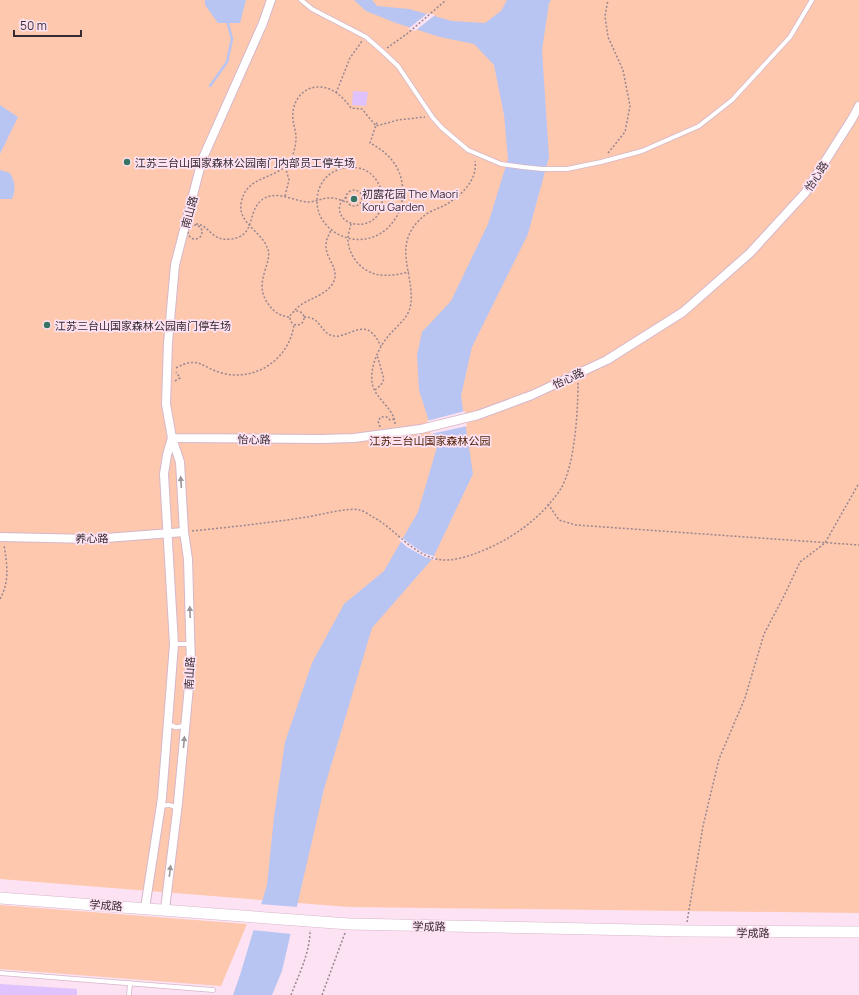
<svg xmlns="http://www.w3.org/2000/svg" width="859" height="995" font-family="Manrope,'Noto Sans SC',sans-serif">
	<style>
		.green { fill: #fdc8ae }
		.water { fill: #b8c5f3 }
		.pier { fill: #fce2f2 }
		.lines { fill: none; stroke-linecap: round; stroke-linejoin: round }
		.stream { stroke: #b8c5f3; stroke-width: 2.5 }
		.building { fill: #dfc2fe }
		.lane-casing { stroke: #d6b7ca; stroke-width: 5.5 }
		.street-casing { stroke: #d6b7ca; stroke-width: 10 }
		.secondary-casing { stroke: #d6b7ca; stroke-width: 12 }
		.path { stroke: #988691; stroke-width: 1.5; stroke-dasharray: 2 2; stroke-linecap: butt }
		.lane { stroke: #fff; stroke-width: 4 }
		.street { stroke: #fff; stroke-width: 8 }
		.secondary { stroke: #fff; stroke-width: 11 }
		.oneway { fill: #9b9599 }
		.poi-dot { fill: #377562; stroke: #fce2f2; stroke-width: 1.5 }
		.labels { text-anchor: middle; dominant-baseline: central; stroke-width: 3.5; stroke-linejoin: round; paint-order: stroke }
		.poi-label { font-size: 11px; fill: #372b33; stroke: #fce2f2; text-anchor: start }
		.street-label { font-size: 11px; fill: #372b33; stroke: #fce2f2 }
		.park-label { font-size: 11px; fill: #4b1b00; stroke: #fce2f2 }
	</style>
	<rect width="100%" height="100%" fill="#fce2f2"/>
	<g class="green">
		<polygon points="0,0 859,0 859,913 349,907 0,879"/>
		<polygon points="0,905 247,924 221,986 0,969"/>
	</g>
	<g class="water">
		<polygon points="205,0 246,0 240,23 218,23 205,5"/>
		<polygon points="354,0 372,0 377,6 409,9 452,21 485,23 501,11 507,0 551,0 549,3 542,50 549,157 528,234 472,347 461,396 473,474 433,558 372,628 324,789 282,971 272,995 233,995 240,975 267,885 274,817 285,742 312,663 344,604 384,571 418,512 437,447 419,390 417,355 422,332 451,301 488,224 508,159 504,115 494,65 474,44 440,37 396,23 366,11"/>
		<polygon points="0,105 18,117 0,154"/>
		<path d="M0 170 10 173C15 182 16 189 12 199H0Z"/>
	</g>
	<g class="pier">
		<polygon points="428,13 435,15 415,31 408,29"/>
		<polygon points="465,411 467,426 431,434 427,421"/>
		<polygon points="401,537 416,548 424,553 436,557 435,560 425,557 407,547 399,540"/>
		<polygon points="259,904 298,907 292,934 252,930"/>
	</g>
	<g class="lines">
		<polyline class="stream" points="210,86 227,62 232,39 227,20"/>
	</g>
	<g class="building">
		<polygon points="353,91 368,92 366,106 352,105"/>
		<polygon points="0,984 77,989 77,995 0,995"/>
	</g>
	<g class="lines">
		<g class="lane-casing">
			<g id="lane">
				<polyline points="301,0 312,9 366,37 382,51 398,66 433,118 442,128 468,150 501,164 523,167 542,169 567,169 601,162 642,151 699,126 732,100 790,37 812,0"/>
				<polyline points="174,644 190,644"/>
				<path d="M169 723C174 729 179 728 186 724"/>
				<path d="M160 807C168 804 171 804 177 809"/>
				<polyline points="0,973 213,990"/>
				<polyline points="129,995 130,983"/>
			</g>
		</g>
		<g class="street-casing">
			<g id="street">
				<polyline points="271,0 263,23 202,160 175,265 168,343 166,404 172,438 321,439 354,438 421,429 478,415 532,395 607,360 683,312 750,253 805,193 852,119 859,106"/>
				<polyline points="0,537 93,539 184,532"/>
				<polyline points="145,908 162,798 174,644 164,474 167,455 172,438 180,462 184,532 188,559 191,665 178,803 165,909"/>
			</g>
		</g>
		<g class="secondary-casing">
			<polyline id="secondary" points="0,898 349,924 686,931 859,932"/>
		</g>
		<g class="path">
			<polyline points="387,48 408,33 446,0"/>
			<polyline points="336,93 350,58 362,41"/>
			<polyline points="608,153 625,132 630,106 623,70 608,37 605,16 608,0"/>
			<circle cx="354" cy="198" r="8"/>
			<polyline points="285,196 289,180 285,166"/>
			<path d="M346 197C333 206 341 223 355 224 397 229 389 155 340 169 330 172 323 179 319 189 305 232 368 261 395 219 404 206 405 187 399 172 393 158 383 150 370 143L377 122"/>
			<path d="M196 224C210 225 211 242 231 239 257 236 246 211 263 199 277 190 293 201 308 202 316 202 324 197 332 198 337 198 342 201 346 202"/>
			<path d="M351 224C350 228 348 234 348 239 348 257 364 274 381 275 391 276 400 274 409 272"/>
			<circle cx="195" cy="232" r="7"/>
			<path d="M295 310C305 299 321 298 331 286 343 270 325 260 326 245 326 239 329 235 331 230"/>
			<circle cx="297" cy="318" r="7"/>
			<path d="M289 317C280 316 274 312 269 305 251 282 275 262 267 247 261 232 238 222 241 204 245 176 273 180 288 164 293 158 296 146 296 138 296 132 294 126 293 120 291 105 300 88 317 87 332 86 343 97 351 108L362 109 376 126 398 120 425 117"/>
			<path d="M304 317C321 316 320 334 334 336 346 338 362 322 372 333 376 336 378 341 381 346"/>
			<path d="M176 368C199 355 202 368 222 373 256 382 289 359 294 325"/>
			<polyline points="175,381 180,378 176,372"/>
			<polyline points="375,390 381,385 384,379 377,355"/>
			<path d="M395 424C394 407 374 399 372 382 370 364 381 342 394 330 400 323 407 318 410 308 416 283 398 256 410 233 413 226 419 220 425 215 432 210 440 208 447 204 462 195 478 179 475 161"/>
			<polyline points="380,427 378,421 381,417 387,417 390,420 394,419"/>
			<polyline points="548,504 559,520 576,525 859,545"/>
			<path d="M192 531C231 527 269 523 307 517 320 515 348 507 360 510 364 511 368 514 371 516 395 528 409 552 436 559 453 563 476 554 491 547 519 534 543 515 560 490 575 467 578 410 578 383"/>
			<path d="M0 599C10 581 7 564 4 545"/>
			<polyline points="687,922 703,826 719,759 745,698 764,634 784,596 800,562 825,543 859,483"/>
			<path d="M291 995C299 974 310 953 310 930"/>
			<polyline points="322,995 345,933"/>
		</g>
		<use href="#lane" class="lane"/>
		<use href="#street" class="street"/>
		<use href="#secondary" class="secondary"/>
	</g>
	<defs><path id="oneway-solid" d="M-6-.8H1V-3.2L6.5 0L1 3.2V.8H-6Z"/></defs>
	<g class="oneway">
		<use href="#oneway-solid" transform="translate(181 482) rotate(-94)"/>
		<use href="#oneway-solid" transform="translate(190 612) rotate(-92)"/>
		<use href="#oneway-solid" transform="translate(184 742) rotate(-85)"/>
		<use href="#oneway-solid" transform="translate(170 871) rotate(-83)"/>
	</g>
	<g class="poi-dot">
		<circle cx="127" cy="162" r="4"/>
		<circle cx="354" cy="199" r="4"/>
		<circle cx="47" cy="325" r="4"/>
	</g>
	<g class="labels">
		<g class="poi-label">
			<text x="135" y="162">江苏三台山国家森林公园南门内部员工停车场</text>
			<text x="362" y="193">初露花园 The Maori<tspan x="362" dy="13">Koru Garden</tspan></text>
			<text x="55" y="325">江苏三台山国家森林公园南门停车场</text>
		</g>
		<g class="street-label">
			<text transform="translate(816 176) rotate(-57)">怡心路</text>
			<text transform="translate(189 212) rotate(-75)">南山路</text>
			<text transform="translate(568 378) rotate(-25)">怡心路</text>
			<text transform="translate(254 439) rotate(1)">怡心路</text>
			<text transform="translate(92 538) rotate(-1)">养心路</text>
			<text transform="translate(189 673) rotate(-87)">南山路</text>
			<text transform="translate(106 905) rotate(4)">学成路</text>
			<text transform="translate(429 926) rotate(1)">学成路</text>
			<text x="753" y="932">学成路</text>
		</g>
		<g class="park-label">
			<text x="430" y="440">江苏三台山国家森林公园</text>
		</g>
	</g>
	<path d="M14 30v6h67v-6" fill="none" stroke="#372b33" stroke-width="2"/>
	<text x="20" y="30" font-size="12" fill="#372b33" stroke="#fce2f2" stroke-width="3" paint-order="stroke">50 m</text>
</svg>
